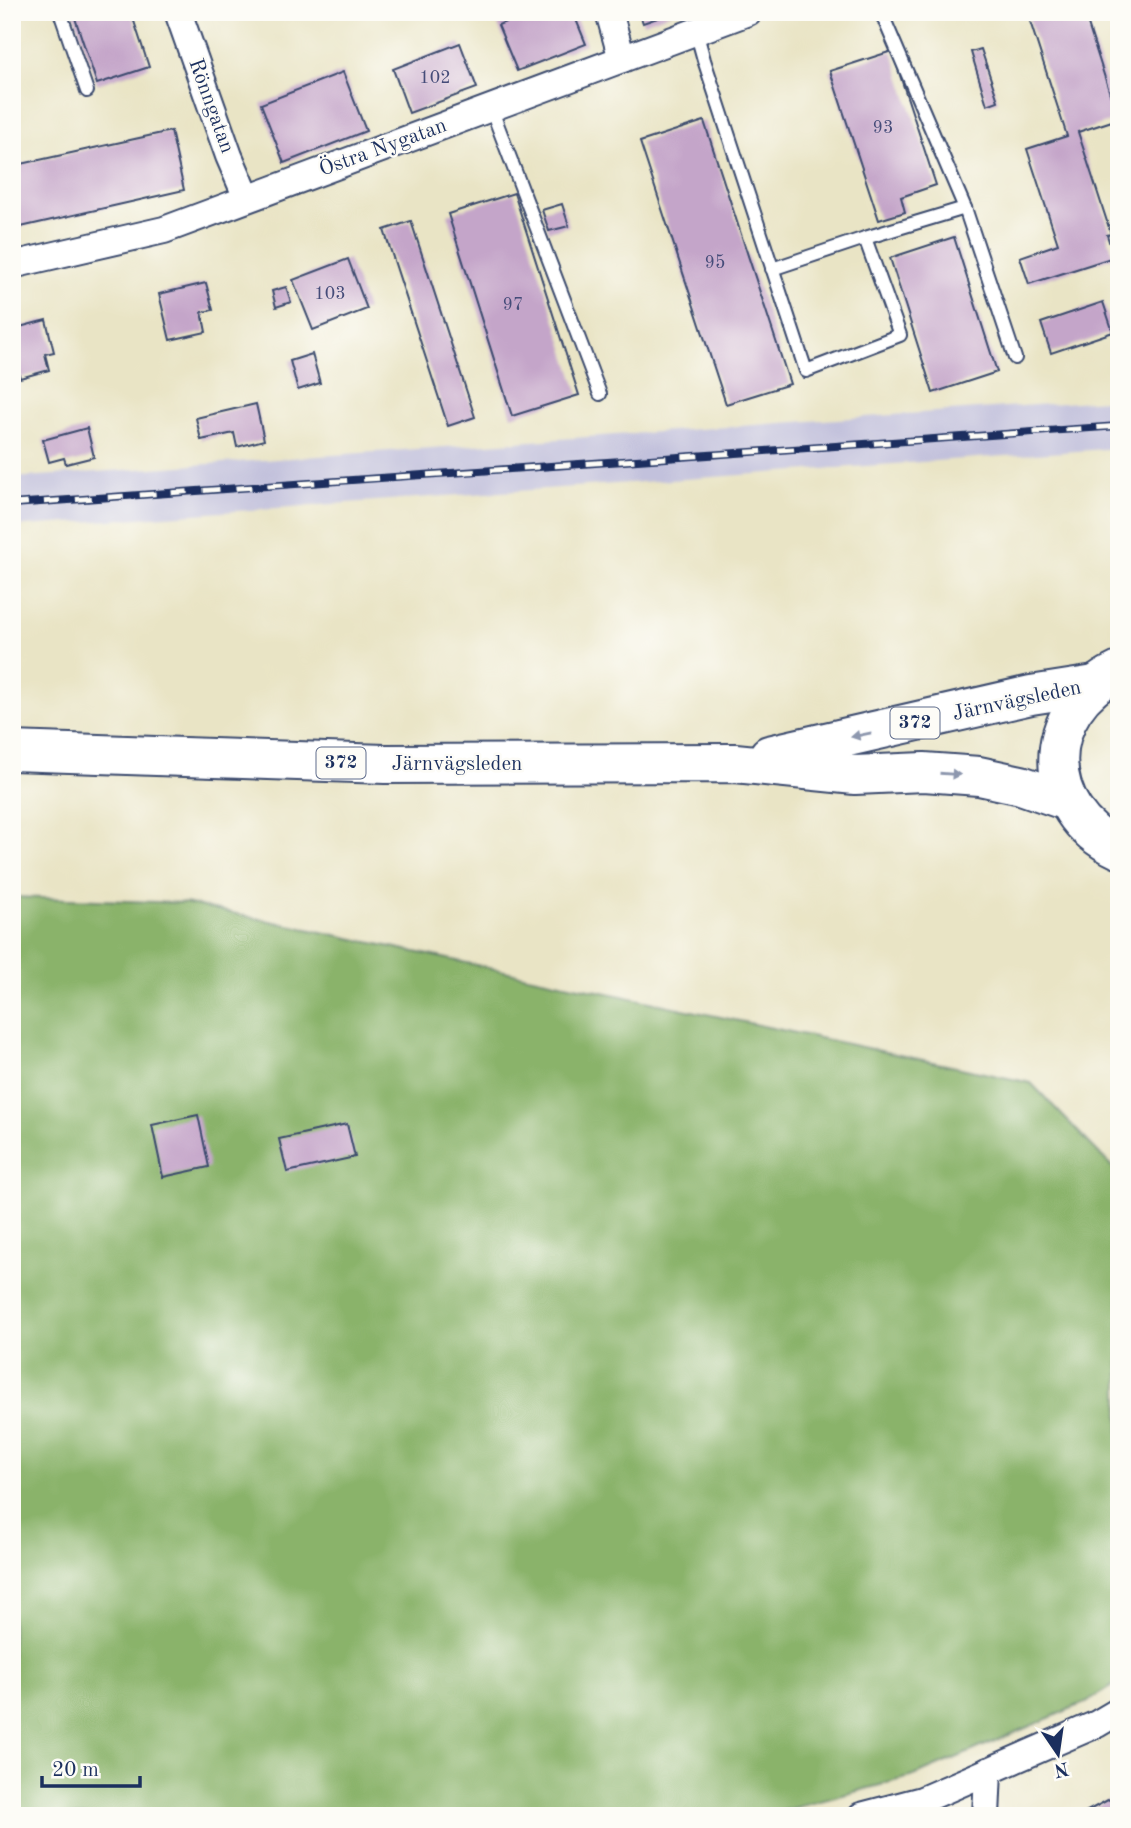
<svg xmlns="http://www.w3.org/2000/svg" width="1131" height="1828" font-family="'Old Standard TT',serif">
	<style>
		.industrial { fill: #c2c1dc }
		.forest { fill: #8ab36a; stroke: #527164; stroke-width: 2 }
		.building { fill: #c4a5c9 }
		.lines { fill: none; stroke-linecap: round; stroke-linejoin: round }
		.lane-casing { stroke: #3a4a6d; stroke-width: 16 }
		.street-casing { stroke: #3a4a6d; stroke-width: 30 }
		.primary-casing { stroke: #3a4a6d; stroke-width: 42 }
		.lane { stroke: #fff; stroke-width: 12 }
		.street { stroke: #fff; stroke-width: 26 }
		.primary { stroke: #fff; stroke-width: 38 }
		.rail-casing { stroke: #1b2f5e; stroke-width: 8 }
		.rail { stroke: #fdfcf7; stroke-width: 5; stroke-dasharray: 16; stroke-linecap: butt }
		.oneway { fill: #8d97ae }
		.labels { text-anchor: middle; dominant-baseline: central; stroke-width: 5; stroke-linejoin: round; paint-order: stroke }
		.number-label { font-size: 18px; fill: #454c79 }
		.shield { fill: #fdfcf7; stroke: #5f6c8c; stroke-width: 2 }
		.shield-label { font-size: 19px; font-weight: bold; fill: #1b2f5e }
		.street-label { font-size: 21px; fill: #1b2f5e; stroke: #fdfcf7 }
	</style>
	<rect width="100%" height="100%" fill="#fdfcf7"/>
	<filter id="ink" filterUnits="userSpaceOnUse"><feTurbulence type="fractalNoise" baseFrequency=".0143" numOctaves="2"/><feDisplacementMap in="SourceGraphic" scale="14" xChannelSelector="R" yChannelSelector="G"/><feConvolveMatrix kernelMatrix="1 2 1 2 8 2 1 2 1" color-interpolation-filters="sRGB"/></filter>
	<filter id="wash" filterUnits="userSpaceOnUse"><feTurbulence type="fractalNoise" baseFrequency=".00686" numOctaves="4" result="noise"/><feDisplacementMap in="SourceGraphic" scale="28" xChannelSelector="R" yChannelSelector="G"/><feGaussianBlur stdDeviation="1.57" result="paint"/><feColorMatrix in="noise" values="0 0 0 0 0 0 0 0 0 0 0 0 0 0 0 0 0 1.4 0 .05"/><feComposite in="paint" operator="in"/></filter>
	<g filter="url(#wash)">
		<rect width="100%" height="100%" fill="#e9e4c5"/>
		<polygon class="industrial" points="1119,399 1119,448 12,527 12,478"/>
		<polygon class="forest" points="12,897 185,903 1031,1083 1119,1174 1119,1682 1086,1702 914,1776 764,1816 12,1816"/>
		<g id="blocks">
			<g class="building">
				<polygon points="73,12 131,12 149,67 97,84"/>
				<polygon points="530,12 573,12 586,44 517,71 498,25"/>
				<polygon points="639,12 672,12 672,13 643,23"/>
				<polygon points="1027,12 1084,12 1118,119 1078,132 1111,234 1107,235 1114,257 1029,284 1020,257 1058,244 1027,149 1067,136"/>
				<polygon points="460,43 477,88 409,113 393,69"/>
				<polygon points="981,49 998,101 987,105 971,52"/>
				<polygon points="892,51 936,185 901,197 905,212 879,220 830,71"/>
				<polygon points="343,72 366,131 284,163 261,104"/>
				<polygon points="704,121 790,384 726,404 640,142"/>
				<polygon points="171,131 184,190 12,229 12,166"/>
				<polygon points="514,193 579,395 512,416 448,214"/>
				<polygon points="562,204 569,226 549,231 542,210"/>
				<polygon points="411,221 475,417 448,426 384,230"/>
				<polygon points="954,237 997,372 933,393 890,258"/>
				<polygon points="348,259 367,309 313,330 293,280"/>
				<polygon points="206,283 213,310 202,312 206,332 170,340 159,294"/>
				<polygon points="286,287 291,302 276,307 272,291"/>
				<polygon points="1103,302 1113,332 1051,353 1041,323"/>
				<polygon points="46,320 54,352 45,354 49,370 20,378 16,363 12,364 12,329"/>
				<polygon points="312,354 320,383 298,390 290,361"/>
				<polygon points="256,404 264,440 237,447 234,433 201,440 196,418"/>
				<polygon points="87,428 94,457 66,464 64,458 49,462 43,440"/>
				<polygon points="198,1115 209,1167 163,1177 152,1125"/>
				<polygon points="347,1124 355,1157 287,1172 279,1139"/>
				<polygon points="1119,1794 1119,1816 1078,1816"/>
			</g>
		</g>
	</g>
	<g filter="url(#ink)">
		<use href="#blocks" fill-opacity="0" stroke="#3a4a6d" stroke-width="2"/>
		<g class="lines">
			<g class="lane-casing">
				<g id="lane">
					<polyline points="60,12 87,91"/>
					<polyline points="881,12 965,208 1015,358"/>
					<polyline points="696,31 704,60 806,371 900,335 865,238 772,269"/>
					<polyline points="491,108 600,394"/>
					<polyline points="865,238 965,208"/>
				</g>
			</g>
			<g class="street-casing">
				<g id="street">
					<polyline points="178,12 229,156 247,198"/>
					<polyline points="609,12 622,59"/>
					<polyline points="12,265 164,230 748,12"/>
					<polyline points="861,1816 922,1800 1097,1724 1119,1711"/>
					<polyline points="986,1816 988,1771"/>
				</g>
			</g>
			<g class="primary-casing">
				<g id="primary">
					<path d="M1119 671C1038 709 1038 811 1119 849"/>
					<polyline points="12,751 385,764 735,763 855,775 924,772 979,776 1021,785 1067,801"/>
					<polyline points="769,755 1031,695 1095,685"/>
				</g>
			</g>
			<use href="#lane" class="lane"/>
			<use href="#street" class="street"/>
			<use href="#primary" class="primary"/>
			<g class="rail-casing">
				<polyline id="rail" points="12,504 1119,426"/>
			</g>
			<use href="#rail" class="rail"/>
		</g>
		<defs><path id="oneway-solid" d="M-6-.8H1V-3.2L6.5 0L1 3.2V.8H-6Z" transform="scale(1.75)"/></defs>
		<g class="oneway">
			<use href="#oneway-solid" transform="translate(861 735) rotate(168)"/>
			<use href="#oneway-solid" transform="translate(950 774) rotate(4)"/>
		</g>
	</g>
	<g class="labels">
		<g class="number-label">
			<text x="435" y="78">102</text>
			<text x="883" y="128">93</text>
			<text x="715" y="263">95</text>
			<text x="330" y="294">103</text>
			<text x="513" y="305">97</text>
		</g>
		<g class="shield">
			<rect x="890.5" y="707.5" width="49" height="31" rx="5"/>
			<rect x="316.5" y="747.5" width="49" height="31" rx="5"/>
		</g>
		<g class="shield-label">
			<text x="915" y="723">372</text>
			<text x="341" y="763">372</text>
		</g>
		<g class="street-label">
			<text transform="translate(211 106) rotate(70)">Rönngatan</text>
			<text transform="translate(383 148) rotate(-20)">Östra Nygatan</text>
			<text transform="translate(1017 701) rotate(-12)">Järnvägsleden</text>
			<text x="457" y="764">Järnvägsleden</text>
		</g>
	</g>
	<rect width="1131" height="1828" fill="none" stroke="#fdfcf7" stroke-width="42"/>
	<g transform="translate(1058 1754) rotate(167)" stroke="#fdfcf7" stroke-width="5" paint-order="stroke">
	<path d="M0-5L12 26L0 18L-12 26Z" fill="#1b2f5e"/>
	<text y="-10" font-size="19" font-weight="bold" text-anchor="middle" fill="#1b2f5e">N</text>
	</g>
	<path d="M42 1776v10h98v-10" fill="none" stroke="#1b2f5e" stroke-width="3.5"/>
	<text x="52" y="1776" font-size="21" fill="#1b2f5e" stroke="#fdfcf7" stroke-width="5" paint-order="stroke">20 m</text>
</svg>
